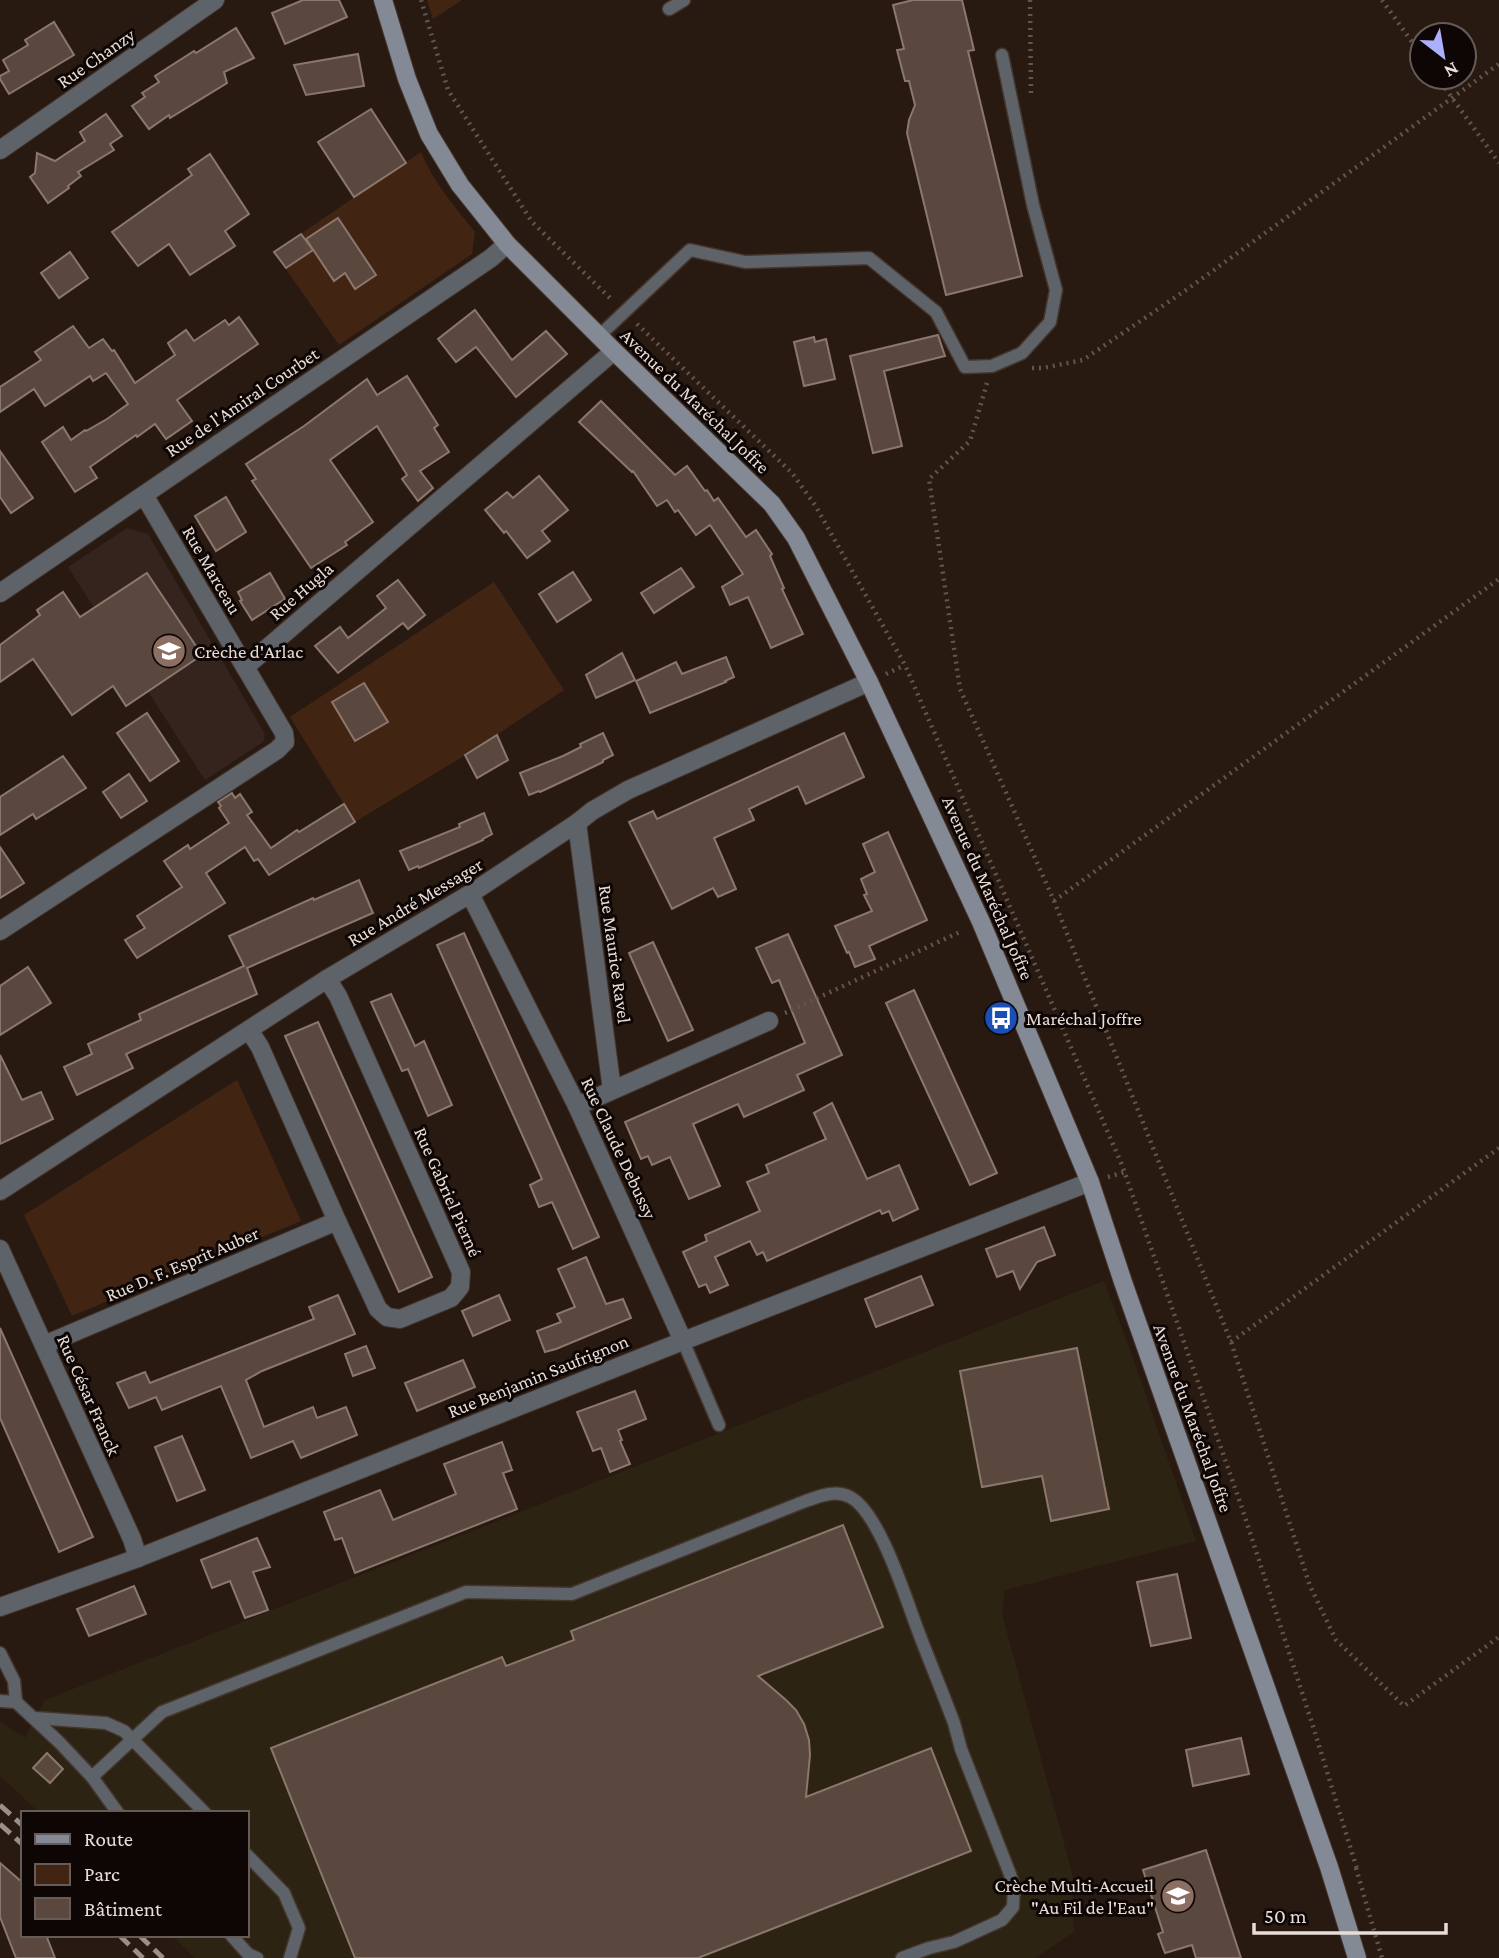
<svg xmlns="http://www.w3.org/2000/svg" width="1499" height="1958" font-family="'Crimson Pro',serif">
	<style>
		.commercial { fill: #2c2313 }
		.education { fill: #35241d }
		.green { fill: #422413 }
		.building { fill: #5a483f; stroke: #8b776d; stroke-width: 2 }
		.lines { fill: none; stroke-linecap: round; stroke-linejoin: round }
		.lane-casing { stroke: #44352d; stroke-width: 15 }
		.street-casing { stroke: #44352d; stroke-width: 20 }
		.secondary-casing { stroke: #44352d; stroke-width: 20 }
		.path { stroke: #62554c; stroke-width: 4.5; stroke-dasharray: 2 5; stroke-linecap: butt }
		.lane { stroke: #5e636a; stroke-width: 12 }
		.street { stroke: #5e636a; stroke-width: 18 }
		.secondary { stroke: #838a96; stroke-width: 18 }
		.rail { stroke: #9b8f87; stroke-width: 5; stroke-dasharray: 14 7; stroke-linecap: butt }
		.labels { text-anchor: middle; dominant-baseline: central; stroke-width: 6; stroke-linejoin: round; paint-order: stroke }
		.street-label { font-size: 19px; fill: #e8ddd7; stroke: #0d0604 }
		.poi-label { font-size: 19px; fill: #e8ddd7; stroke: #0d0604; text-anchor: start }
	</style>
	<rect width="100%" height="100%" fill="#291a11"/>
	<polygon class="commercial" points="1104,1281 1132,1355 1196,1541 1005,1590 1002,1614 1072,1873 1074,1932 1035,1958 195,1958 171,1935 247,1935 247,1813 40,1813 0,1776 0,1721 25,1738 45,1700"/>
	<polygon class="education" points="127,528 148,534 265,734 263,742 205,780 68,567"/>
	<g class="green">
		<polygon points="427,0 462,0 433,19"/>
		<path d="M421 152C433 182 455 207 475 232L472 254 339 345 274 252Z"/>
		<polygon points="494,582 564,690 480,746 355,822 290,717"/>
		<polygon points="237,1080 301,1221 72,1316 24,1215"/>
	</g>
	<g class="building">
		<polygon points="303,0 339,0 347,17 285,44 272,13"/>
		<polygon points="913,0 962,0 974,50 968,51 1022,276 946,295 907,133 909,120 915,105 909,81 905,81 897,50 904,49 893,5"/>
		<polygon points="54,22 74,55 9,94 0,79 0,76 9,71 3,60 28,45 25,40"/>
		<polygon points="236,28 254,58 224,72 227,83 170,118 169,115 149,129 132,106 145,97 142,93 159,82 155,76 194,51 196,53"/>
		<polygon points="358,54 364,86 306,95 294,65"/>
		<polygon points="371,109 406,163 354,197 318,142"/>
		<polygon points="106,114 122,136 110,144 114,150 78,172 81,176 68,186 69,188 48,203 30,177 35,173 37,153 55,161 85,141 80,132"/>
		<polygon points="210,154 249,214 225,231 235,246 190,275 169,244 138,266 112,232 192,175 188,169"/>
		<polygon points="338,218 376,275 355,289 345,273 334,281 306,239"/>
		<polygon points="301,234 313,250 286,268 274,252"/>
		<polygon points="70,252 88,278 59,298 41,273"/>
		<polygon points="475,310 512,360 546,331 567,354 516,397 476,347 456,362 438,339"/>
		<polygon points="239,317 258,344 177,400 192,421 166,439 155,424 137,437 136,435 90,467 97,478 75,492 42,442 63,427 71,440 85,430 86,431 107,419 128,404 106,373 93,381 90,376 45,406 34,389 0,412 0,387 41,360 35,352 73,326 89,348 103,339 112,351 114,350 135,383 175,355 168,343 186,330 194,341 225,320 229,325"/>
		<polygon points="938,335 945,356 884,371 902,446 873,453 850,356"/>
		<polygon points="814,337 815,342 826,339 835,379 804,386 794,342"/>
		<polygon points="407,376 438,425 434,428 449,452 420,471 433,488 418,501 402,479 407,475 377,426 330,460 373,522 345,542 347,545 311,568 252,481 256,479 246,464 304,426 367,379 377,395"/>
		<polygon points="601,401 675,475 687,466 705,491 707,490 714,501 718,498 746,537 756,530 772,554 770,556 784,588 782,589 803,634 771,648 748,597 730,605 722,587 743,574 710,525 696,535 678,510 675,512 667,500 657,506 633,471 632,472 579,422"/>
		<polygon points="0,451 33,498 11,513 0,497"/>
		<polygon points="539,476 568,510 542,531 550,541 527,558 506,531 504,533 485,510 507,492 513,498"/>
		<polygon points="226,497 246,532 216,551 195,516"/>
		<polygon points="681,568 694,587 654,613 641,593"/>
		<polygon points="573,572 591,600 557,622 539,594"/>
		<polygon points="147,573 202,655 126,706 113,686 72,715 33,659 0,682 0,645 40,615 37,610 63,592 80,617"/>
		<polygon points="270,573 285,599 252,620 240,601 242,600 238,592"/>
		<polygon points="398,580 425,615 408,629 403,623 338,673 315,646 340,627 348,638 386,608 377,596"/>
		<polygon points="622,653 635,680 596,698 586,675"/>
		<polygon points="726,657 734,677 725,681 726,682 650,713 636,681 676,662 682,674"/>
		<polygon points="364,683 388,722 355,741 332,702"/>
		<polygon points="147,713 179,761 150,781 117,733"/>
		<polygon points="603,733 613,755 603,760 603,762 572,777 540,792 539,791 529,795 520,773 563,756 581,747 580,744"/>
		<polygon points="844,733 864,777 806,804 798,786 749,809 754,820 714,838 736,889 718,897 713,888 672,909 629,822 653,811 657,819"/>
		<polygon points="497,735 508,760 477,778 465,755"/>
		<polygon points="63,756 86,788 36,819 33,814 0,835 0,797"/>
		<polygon points="129,774 147,801 121,818 103,792"/>
		<polygon points="232,793 235,798 240,794 252,812 247,815 271,848 297,830 299,832 344,804 355,822 269,875 258,859 254,861 245,847 206,873 225,903 137,958 125,940 145,928 137,916 182,887 164,861 188,845 190,849 229,823 219,808 221,806 218,802"/>
		<polygon points="484,813 492,834 483,839 483,840 419,868 418,866 409,870 400,851 460,827 459,824"/>
		<polygon points="888,832 927,920 869,946 875,959 855,967 849,952 847,953 835,926 872,911 864,895 867,894 861,879 875,872 863,844"/>
		<polygon points="0,847 24,883 0,898"/>
		<polygon points="359,880 373,913 247,968 257,994 126,1054 133,1068 77,1095 64,1067 92,1054 88,1044 141,1020 139,1014 244,966 229,936 313,898 314,900"/>
		<polygon points="464,933 599,1237 573,1249 552,1202 539,1207 530,1185 542,1179 437,945"/>
		<polygon points="788,934 842,1055 797,1075 804,1090 744,1117 738,1104 693,1124 720,1186 689,1199 670,1157 652,1165 648,1156 641,1159 625,1122 805,1043 779,980 772,983 756,948"/>
		<polygon points="653,942 693,1030 668,1041 629,953"/>
		<polygon points="28,967 51,1003 0,1035 0,986"/>
		<polygon points="914,990 997,1173 970,1185 886,1003"/>
		<polygon points="391,994 415,1046 424,1041 452,1105 428,1116 408,1069 402,1071 371,1002"/>
		<polygon points="318,1022 432,1277 399,1292 285,1036"/>
		<polygon points="0,1055 22,1100 41,1092 53,1119 0,1144"/>
		<polygon points="832,1103 867,1179 899,1165 918,1209 893,1221 889,1211 882,1214 880,1210 767,1261 763,1252 757,1255 750,1241 715,1257 728,1285 710,1293 706,1284 699,1287 683,1252 707,1241 705,1235 760,1211 747,1182 769,1173 766,1165 826,1139 814,1113"/>
		<polygon points="1044,1227 1055,1255 1037,1262 1020,1289 1013,1271 997,1277 986,1249"/>
		<polygon points="586,1257 606,1304 623,1299 631,1318 556,1349 545,1352 537,1331 561,1322 557,1314 575,1307 558,1269"/>
		<polygon points="921,1276 933,1305 876,1327 865,1299"/>
		<polygon points="338,1295 355,1334 262,1371 246,1380 264,1427 313,1407 317,1418 346,1407 357,1435 301,1458 293,1441 251,1458 221,1386 162,1410 156,1397 129,1408 117,1383 145,1372 150,1383 314,1319 309,1307"/>
		<polygon points="499,1295 510,1320 473,1336 462,1311"/>
		<polygon points="0,1328 93,1537 59,1552 0,1418"/>
		<polygon points="366,1346 375,1368 353,1376 345,1354"/>
		<polygon points="1077,1348 1109,1509 1051,1521 1042,1476 982,1487 960,1371"/>
		<polygon points="463,1360 475,1387 417,1411 405,1383"/>
		<polygon points="635,1391 646,1419 618,1430 622,1440 620,1441 630,1464 610,1472 601,1448 593,1451 577,1412"/>
		<polygon points="182,1436 205,1490 177,1501 155,1447"/>
		<polygon points="502,1442 512,1470 503,1473 517,1509 355,1573 342,1538 335,1540 324,1512 380,1490 393,1520 456,1494 444,1464"/>
		<polygon points="843,1525 883,1627 758,1676 786,1700 796,1710 804,1724 809,1740 810,1755 806,1797 931,1748 971,1851 698,1958 355,1958 271,1748 502,1657 506,1666 574,1640 571,1631"/>
		<polygon points="257,1538 270,1567 253,1572 268,1610 245,1618 230,1581 212,1588 201,1560"/>
		<polygon points="1177,1574 1191,1638 1151,1646 1137,1582"/>
		<polygon points="134,1586 146,1614 89,1636 77,1609"/>
		<polygon points="1241,1738 1249,1774 1193,1786 1186,1750"/>
		<polygon points="47,1753 63,1769 50,1783 33,1768"/>
		<polygon points="1206,1850 1223,1903 1241,1958 1196,1958 1192,1945 1165,1953 1158,1934 1163,1932 1143,1870"/>
		<polygon points="0,1863 23,1883 23,1935 46,1935 55,1958 16,1958 0,1917"/>
	</g>
	<g class="lines">
		<g class="lane-casing">
			<g id="lane">
				<polyline points="669,9 684,0"/>
				<polyline points="599,336 690,250 745,262 869,258 936,312 965,367 992,366 1022,353 1050,322 1056,290 1033,205 1002,55"/>
				<polyline points="683,1341 719,1425"/>
				<polyline points="0,1653 14,1681 16,1702 0,1701"/>
				<polyline points="16,1702 59,1742 92,1777 118,1813"/>
				<polyline points="35,1718 106,1723 124,1731 205,1813"/>
				<path d="M92 1777 162 1712 466 1592 572 1594 803 1502C818 1497 834 1489 850 1497 879 1512 905 1596 917 1628 929 1660 942 1691 954 1723L961 1749 1010 1874 1014 1886 1013 1907 1002 1920 954 1942 929 1948 902 1958"/>
				<polyline points="247,1855 284,1893 299,1928 290,1958"/>
				<polyline points="231,1935 248,1954 257,1958"/>
			</g>
		</g>
		<g class="street-casing">
			<g id="street">
				<polyline points="0,150 215,0"/>
				<polyline points="144,495 245,667"/>
				<polyline points="0,593 491,258 507,244"/>
				<polyline points="577,823 612,1090"/>
				<polyline points="470,894 577,1106 683,1341"/>
				<polyline points="0,931 277,750 285,742 284,733 245,667 614,351"/>
				<polyline points="249,1030 260,1047 337,1221 378,1309 387,1317 400,1319 451,1298 460,1287 461,1272 338,996 327,979"/>
				<polyline points="577,1106 769,1021"/>
				<polyline points="0,1191 327,979 470,894 577,823 592,811 628,790 869,682"/>
				<polyline points="0,1249 132,1539 138,1558"/>
				<polyline points="44,1345 337,1221"/>
				<polyline points="0,1607 138,1558 683,1341 1090,1182"/>
			</g>
		</g>
		<g class="secondary-casing">
			<polyline id="secondary" points="383,0 407,79 429,134 460,185 507,244 614,351 772,504 796,538 869,682 981,922 1090,1182 1123,1282 1329,1867 1357,1958"/>
		</g>
		<g class="path">
			<polyline points="421,0 448,90 532,222 613,301"/>
			<polyline points="1030,0 1031,94"/>
			<polyline points="1382,0 1422,56"/>
			<polyline points="1437,77 1499,163"/>
			<polyline points="637,324 792,473 815,505 905,665 1122,1165 1242,1508 1312,1723 1357,1869"/>
			<polyline points="1032,368 1043,368 1083,360 1189,288 1499,64"/>
			<polyline points="987,383 970,441 929,479 960,689 1054,901 1231,1342 1310,1586 1336,1640 1404,1706 1499,1637"/>
			<polyline points="886,674 905,665"/>
			<polyline points="1054,901 1499,579"/>
			<polyline points="785,1013 962,931"/>
			<polyline points="1108,1177 1125,1172"/>
			<polyline points="1231,1342 1499,1148"/>
			<polyline points="1356,1868 1382,1958"/>
		</g>
		<use href="#lane" class="lane"/>
		<use href="#street" class="street"/>
		<use href="#secondary" class="secondary"/>
		<g class="rail">
			<polyline points="0,1805 23,1826"/>
			<polyline points="0,1824 23,1845"/>
			<polyline points="119,1935 143,1958"/>
			<polyline points="139,1935 163,1958"/>
		</g>
	</g>
	<defs>
		<g id="school-disc" transform="scale(1.75)"><circle r="9.5" fill="#8d6e63" stroke="#0d0604"/><path d="M0-5L7-2L0 1L-7-2ZM-4 1L0 2.5L4 1V4Q0 6-4 4Z" fill="#fff"/></g>
		<g id="bus-disc" transform="scale(1.75)"><circle r="9.5" fill="#1a4fb4" stroke="#0d0604"/><path d="M-5-6H5V4H4V6H2V4H-2V6H-4V4H-5ZM-3.5-4V0h7V-4ZM-3.5 1.2v1.5H-2V1.2ZM2 1.2v1.5H3.5V1.2Z" fill="#fff"/></g>
	</defs>
	<g fill-rule="evenodd">
		<use href="#school-disc" x="169" y="651"/>
		<use href="#bus-disc" x="1001" y="1018"/>
		<use href="#school-disc" x="1178" y="1896"/>
	</g>
	<g class="labels">
		<g class="street-label">
			<text transform="translate(96 58) rotate(-35)">Rue Chanzy</text>
			<text transform="translate(695 401) rotate(44)">Avenue du Maréchal Joffre</text>
			<text transform="translate(242 402) rotate(-34)">Rue de l'Amiral Courbet</text>
			<text transform="translate(212 570) rotate(60)">Rue Marceau</text>
			<text transform="translate(301 591) rotate(-41)">Rue Hugla</text>
			<text transform="translate(988 888) rotate(66)">Avenue du Maréchal Joffre</text>
			<text transform="translate(415 902) rotate(-31)">Rue André Messager</text>
			<text transform="translate(615 954) rotate(82)">Rue Maurice Ravel</text>
			<text transform="translate(619 1148) rotate(65)">Rue Claude Debussy</text>
			<text transform="translate(448 1192) rotate(66)">Rue Gabriel Pierné</text>
			<text transform="translate(182 1264) rotate(-23)">Rue D. F. Esprit Auber</text>
			<text transform="translate(538 1376) rotate(-22)">Rue Benjamin Saufrignon</text>
			<text transform="translate(89 1395) rotate(66)">Rue César Franck</text>
			<text transform="translate(1193 1418) rotate(70)">Avenue du Maréchal Joffre</text>
		</g>
		<g class="poi-label">
			<text x="194" y="651">Crèche d'Arlac</text>
			<text x="1026" y="1018">Maréchal Joffre</text>
			<text x="1154" y="1885" text-anchor="end">Crèche Multi-Accueil<tspan x="1154" dy="22">"Au Fil de l'Eau"</tspan></text>
		</g>
	</g>
	<rect x="21" y="1811" width="228" height="126" fill="#0d0604" stroke="#655c58" stroke-width="2"/>
	<rect x="35" y="1834" width="35" height="10" fill="#838a96" stroke="#655c58" stroke-width="2"/>
	<text x="84" y="1846" font-size="21" fill="#e8ddd7">Route</text>
	<rect x="35" y="1864" width="35" height="21" fill="#422413" stroke="#655c58" stroke-width="2"/>
	<text x="84" y="1881" font-size="21" fill="#e8ddd7">Parc</text>
	<rect x="35" y="1898" width="35" height="21" fill="#5a483f" stroke="#655c58" stroke-width="2"/>
	<text x="84" y="1916" font-size="21" fill="#e8ddd7">Bâtiment</text>
	<g transform="translate(1443 56) rotate(149)"><circle r="33" fill="#0d0604" stroke="#655c58" stroke-width="2"/>
	<path d="M0-5L12 26L0 18L-12 26Z" fill="#aab0fc"/>
	<text y="-10" font-size="19" font-weight="bold" text-anchor="middle" fill="#e8ddd7">N</text>
	</g>
	<path d="M1254 1923v10h192v-10" fill="none" stroke="#e8ddd7" stroke-width="3.5"/>
	<text x="1264" y="1923" font-size="21" fill="#e8ddd7" stroke="#0d0604" stroke-width="5" paint-order="stroke">50 m</text>
</svg>
